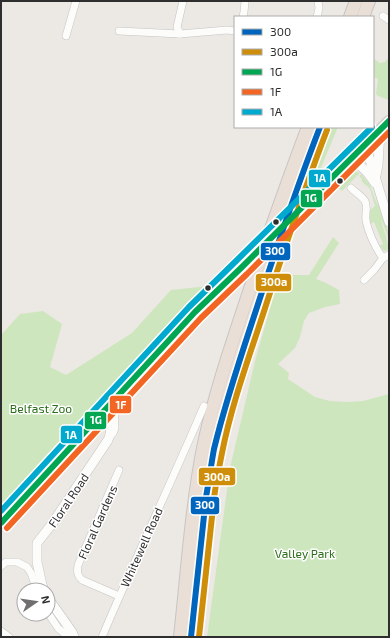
<svg xmlns="http://www.w3.org/2000/svg" width="390" height="638" font-family="'Exo 2',sans-serif">
	<style>
		.green { fill: #cee6be }
		.lines { fill: none; stroke-linecap: round; stroke-linejoin: round }
		.street-casing { stroke: #c5c4c5; stroke-width: 8 }
		.secondary-casing { stroke: #c5c4c5; stroke-width: 10 }
		.primary-casing { stroke: #c6c5c4; stroke-width: 12 }
		.highway-casing { stroke: #c6c5c4; stroke-width: 14 }
		.street { stroke: #fcfcfb; stroke-width: 7 }
		.secondary { stroke: #fcfcfb; stroke-width: 9 }
		.primary { stroke: #e8e4d6; stroke-width: 10 }
		.highway { stroke: #eadfd6; stroke-width: 12 }
		.primary-bridge-casing { stroke: #c6c5c4; stroke-width: 12; stroke-linecap: butt }
		.primary-bridge { stroke: #e8e4d6; stroke-width: 10 }
		.bus-1-casing { stroke: #fff; stroke-width: 9 }
		.bus-2-casing { stroke: #fff; stroke-width: 9 }
		.bus-3-casing { stroke: #fff; stroke-width: 9 }
		.bus-4-casing { stroke: #fff; stroke-width: 9 }
		.bus-5-casing { stroke: #fff; stroke-width: 9 }
		.bus-1 { stroke: #0065bd; stroke-width: 6 }
		.bus-2 { stroke: #cf8e09; stroke-width: 6 }
		.bus-3 { stroke: #00a651; stroke-width: 6 }
		.bus-4 { stroke: #f26522; stroke-width: 6 }
		.bus-5 { stroke: #00a9ce; stroke-width: 6 }
		.bus-dot { fill: #2e2e2e; stroke: #fff; stroke-width: 1.5 }
		.labels { text-anchor: middle; dominant-baseline: central; stroke-width: 3; stroke-linejoin: round; paint-order: stroke }
		.park-label { font-size: 12px; fill: #2c6e1b; stroke: #fff }
		.street-label { font-size: 12px; fill: #2e2e2e; stroke: #fff }
		.line-badge { stroke: #fff; stroke-width: 1.5 }
		.badge-label { font-size: 11px; text-anchor: middle; font-weight: bold; fill: #fff }
	</style>
	<rect width="100%" height="100%" fill="#ece8e4"/>
	<g class="green">
		<polygon points="389,57 389,100 378,96 376,94 378,79 373,77 373,58 380,63 385,62"/>
		<polygon points="328,127 338,127 312,189 300,199"/>
		<path d="M357 166 372 182 389 234V240L383 224 381 220C382 226 390 245 388 249 387 250 386 251 385 251L383 250 381 247 379 246 383 244 374 222 370 224 369 220V211L375 206 370 189 367 186 364 184 361 180 362 179 359 176 361 174 370 185 378 207C376 192 370 175 355 169Z"/>
		<polygon points="349,171 354,171 360,173 342,191 334,184 338,181 339,183 342,180 340,178"/>
		<polygon points="333,237 339,243 316,279 324,282 339,290 340,304 325,307 309,313 304,321 300,337 295,348 278,364 289,373 288,379 315,397 330,401 347,402 363,401 389,394 389,637 207,637 230,468 255,361 279,277 283,275 309,275"/>
		<path d="M208 286C140 362 72 436 1 509V335L20 314 43 311 62 324 50 367 66 375 132 333 171 290Z"/>
	</g>
	<g class="lines">
		<g class="street-casing">
			<g id="street">
				<polyline points="383,16 389,20"/>
				<polyline points="243,17 244,12 245,2"/>
				<polyline points="317,17 319,8 318,1"/>
				<polyline points="119,31 180,34 227,30 235,31"/>
				<polyline points="180,34 177,27 183,1"/>
				<polyline points="66,36 76,1"/>
				<path d="M351 188C355 192 362 196 365 201 368 207 365 214 366 220 368 232 376 249 383 258"/>
				<polyline points="364,280 374,270 383,258 389,255"/>
				<polyline points="1,566 6,562 17,562 27,567 31,573 37,590"/>
				<path d="M119 596 82 580C77 575 77 572 78 565L119 470"/>
				<polyline points="48,613 58,628 66,635 67,637"/>
				<polyline points="1,631 9,637"/>
				<path d="M102 637C135 559 171 483 204 406"/>
			</g>
		</g>
		<g class="secondary-casing">
			<g id="secondary">
				<polyline points="363,147 369,157 389,222"/>
				<path d="M349 161C362 164 368 173 375 183"/>
				<polyline points="376,175 378,165 380,131"/>
				<polyline points="112,433 114,428 113,401"/>
				<path d="M44 590 42 585 37 562V543L52 524 108 440C114 428 108 424 100 415"/>
				<polyline points="48,598 72,632 74,637"/>
			</g>
		</g>
		<g class="primary-casing">
			<g id="primary">
				<polyline points="293,217 389,121"/>
				<polyline points="1,523 195,312 241,268"/>
			</g>
		</g>
		<g class="highway-casing">
			<g id="highway">
				<polyline points="350,17 356,1"/>
				<polyline points="363,17 369,1"/>
				<path d="M180 637C187 574 191 510 203 448 214 395 232 343 249 292 268 237 287 182 308 127"/>
				<path d="M191 637C199 575 201 512 214 451 225 401 242 352 258 304 278 244 297 185 320 127"/>
			</g>
		</g>
		<use href="#street" class="street"/>
		<use href="#secondary" class="secondary"/>
		<use href="#primary" class="primary"/>
		<use href="#highway" class="highway"/>
		<g class="primary-bridge-casing">
			<polyline id="primary-bridge" points="241,268 293,217"/>
		</g>
		<use href="#primary-bridge" class="primary-bridge"/>
		<g class="bus-1-casing">
			<path id="bus-1" d="M191 637 206 497C209 481 211 465 214 449 226 399 243 350 259 301 278 243 298 184 320 127"/>
		</g>
		<g class="bus-2-casing">
			<path id="bus-2" d="M199 637 214 498C216 483 219 468 222 453 232 402 251 352 267 302 286 244 305 187 327 130"/>
		</g>
		<g class="bus-3-casing">
			<polyline id="bus-3" points="1,523 195,312 241,268 389,121"/>
		</g>
		<g class="bus-4-casing">
			<polyline id="bus-4" points="7,528 201,318 247,274 389,132"/>
		</g>
		<g class="bus-5-casing">
			<polyline id="bus-5" points="1,511 189,307 235,262 372,127"/>
		</g>
		<use href="#bus-1" class="bus-1"/>
		<use href="#bus-2" class="bus-2"/>
		<use href="#bus-3" class="bus-3"/>
		<use href="#bus-4" class="bus-4"/>
		<use href="#bus-5" class="bus-5"/>
	</g>
	<g class="bus-dot">
		<circle cx="340" cy="181" r="3.5"/>
		<circle cx="276" cy="222" r="3.5"/>
		<circle cx="208" cy="288" r="3.5"/>
	</g>
	<g class="labels">
		<g class="park-label">
			<text x="41" y="408">Belfast Zoo</text>
			<text x="305" y="553">Valley Park</text>
		</g>
		<g class="street-label">
			<text transform="translate(68 500) rotate(-56)">Floral Road</text>
			<text transform="translate(97 522) rotate(-66)">Floral Gardens</text>
			<text transform="translate(141 547) rotate(-66)">Whitewell Road</text>
		</g>
	</g>
	<g class="line-badge">
		<rect x="308" y="169" width="23" height="19" rx="4" fill="#00a9ce"/>
		<rect x="300" y="189" width="23" height="19" rx="4" fill="#00a651"/>
		<rect x="260" y="242" width="31" height="19" rx="4" fill="#0065bd"/>
		<rect x="255" y="273" width="37" height="19" rx="4" fill="#cf8e09"/>
		<rect x="109" y="395" width="23" height="19" rx="4" fill="#f26522"/>
		<rect x="84" y="411" width="23" height="19" rx="4" fill="#00a651"/>
		<rect x="60" y="425" width="23" height="19" rx="4" fill="#00a9ce"/>
		<rect x="198" y="467" width="38" height="19" rx="4" fill="#cf8e09"/>
		<rect x="190" y="496" width="30" height="19" rx="4" fill="#0065bd"/>
	</g>
	<g class="badge-label">
		<text x="320" y="182">1A</text>
		<text x="311" y="202">1G</text>
		<text x="275" y="255">300</text>
		<text x="274" y="286">300a</text>
		<text x="121" y="409">1F</text>
		<text x="96" y="424">1G</text>
		<text x="71" y="439">1A</text>
		<text x="217" y="481">300a</text>
		<text x="205" y="509">300</text>
	</g>
	<rect width="390" height="638" fill="none" stroke="#2e2e2e" stroke-width="4"/>
	<rect x="234" y="16" width="140" height="112" fill="#ffffff" stroke="#ababab"/>
	<rect x="242" y="29" width="20" height="6" fill="#0065bd" stroke="#ababab"/>
	<text x="270" y="36" font-size="12" fill="#2e2e2e">300</text>
	<rect x="242" y="49" width="20" height="6" fill="#cf8e09" stroke="#ababab"/>
	<text x="270" y="56" font-size="12" fill="#2e2e2e">300a</text>
	<rect x="242" y="69" width="20" height="6" fill="#00a651" stroke="#ababab"/>
	<text x="270" y="76" font-size="12" fill="#2e2e2e">1G</text>
	<rect x="242" y="89" width="20" height="6" fill="#f26522" stroke="#ababab"/>
	<text x="270" y="96" font-size="12" fill="#2e2e2e">1F</text>
	<rect x="242" y="109" width="20" height="6" fill="#00a9ce" stroke="#ababab"/>
	<text x="270" y="116" font-size="12" fill="#2e2e2e">1A</text>
	<g transform="translate(36 602) rotate(77)"><circle r="19" fill="#ffffff" stroke="#ababab"/>
	<path d="M0-3L7 15L0 10L-7 15Z" fill="#706f6e"/>
	<text y="-6" font-size="11" font-weight="bold" text-anchor="middle" fill="#2e2e2e">N</text>
	</g>
</svg>
